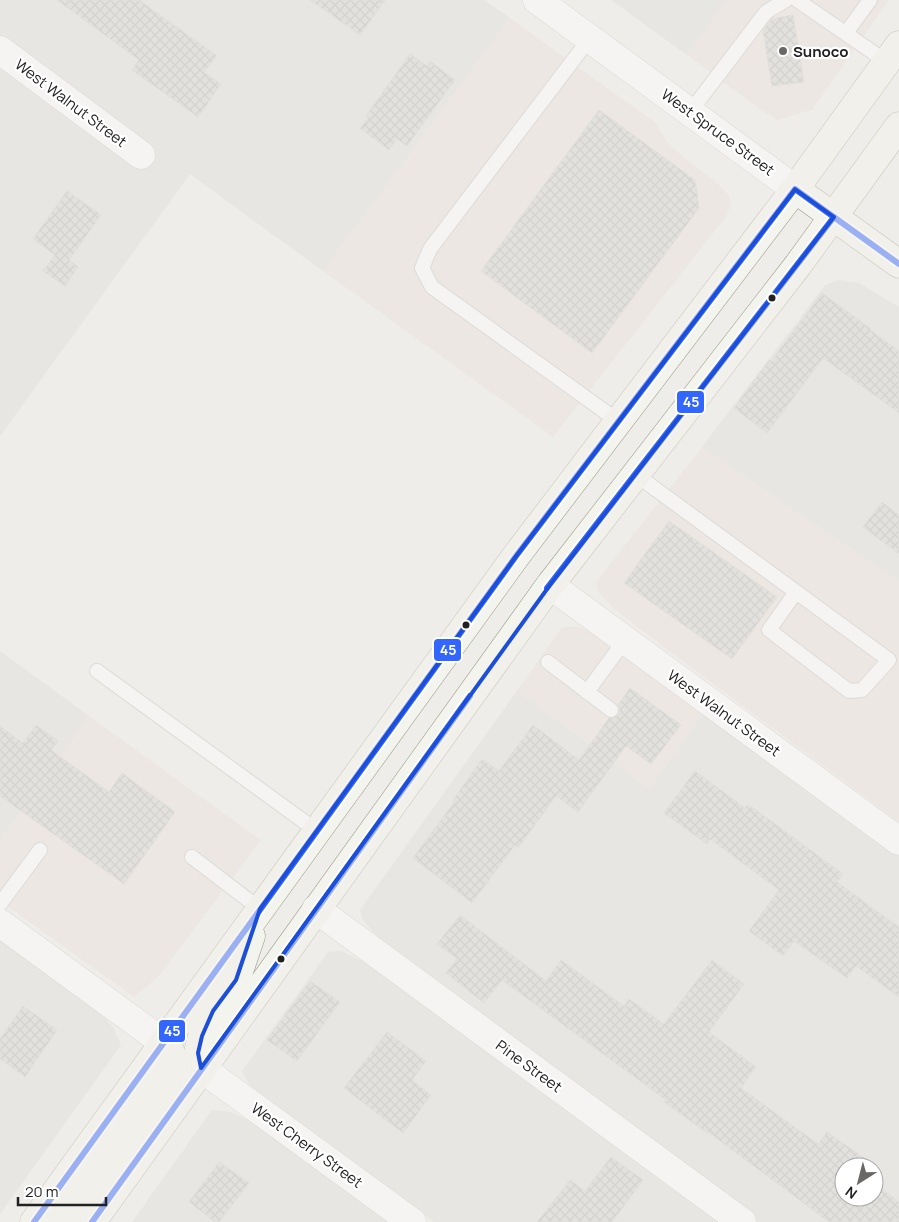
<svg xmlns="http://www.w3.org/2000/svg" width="899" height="1222" font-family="Manrope,sans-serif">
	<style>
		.residential { fill: #dedddb; fill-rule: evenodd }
		.commercial { fill: #ecdfdd }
		.building { fill: url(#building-cross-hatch); stroke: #d2cfcb }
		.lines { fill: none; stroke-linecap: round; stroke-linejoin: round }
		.lane-casing { stroke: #c6c5c4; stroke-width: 16 }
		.street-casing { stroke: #c6c5c4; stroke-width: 29 }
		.secondary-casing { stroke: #969882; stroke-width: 29 }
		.lane { stroke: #fdfcfc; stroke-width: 14 }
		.street { stroke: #fdfcfc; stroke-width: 28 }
		.secondary { stroke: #f3f4ed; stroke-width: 28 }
		.bus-1-casing { stroke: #fff; stroke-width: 10 }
		.bus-1 { stroke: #36f; stroke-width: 6 }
		.marked { fill: none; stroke: #1d4ed8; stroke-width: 4; stroke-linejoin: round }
		.poi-dot { fill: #696867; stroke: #fff; stroke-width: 2 }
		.bus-dot { fill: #212121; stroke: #fff; stroke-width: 2 }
		.labels { text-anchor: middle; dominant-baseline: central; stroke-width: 4.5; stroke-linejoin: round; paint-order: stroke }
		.poi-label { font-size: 15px; font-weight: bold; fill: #212121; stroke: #fff; text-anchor: start }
		.street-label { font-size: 15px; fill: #212121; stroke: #fff }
		.line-badge { stroke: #fff; stroke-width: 2 }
		.badge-label { font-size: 14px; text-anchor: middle; font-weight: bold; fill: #fff }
	</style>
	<defs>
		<pattern id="building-cross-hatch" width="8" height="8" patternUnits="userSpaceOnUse" patternTransform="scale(1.25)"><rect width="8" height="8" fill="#d4d2cf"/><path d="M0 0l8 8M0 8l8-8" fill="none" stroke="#b6b4b1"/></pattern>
	</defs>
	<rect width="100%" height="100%" fill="#efedea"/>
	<g class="residential">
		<polygon points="0,0 484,0 510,18 323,271 190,174 0,436"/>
		<polygon points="611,0 727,0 687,55"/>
		<polygon points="838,280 859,283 899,307 899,582 702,447 825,285"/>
		<polygon points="0,651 89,716 0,840"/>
		<path d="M517 691 649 788 705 712 899 855V1222H758L387 947 363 920 360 910ZM844 1167H874V1197H844Z"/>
		<polygon points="0,936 97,1008 113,1028 121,1045 0,1214"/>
		<polygon points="341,951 375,967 722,1222 434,1222 260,1095 249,1084 242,1071 328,952"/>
		<polygon points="212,1110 231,1112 252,1122 388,1222 132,1222"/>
	</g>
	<g class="commercial">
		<polygon points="727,0 889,0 812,110 777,120 757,107 687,55"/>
		<polygon points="510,18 656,123 669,145 720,186 729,196 731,205 725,218 553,437 323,271"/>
		<polygon points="702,447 899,582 899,822 653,639 612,607 598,591 596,582"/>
		<polygon points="562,627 578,627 599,636 705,712 650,788 517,691"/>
		<polygon points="89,716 261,840 158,977 134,997 0,901 0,840"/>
	</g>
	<g class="building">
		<polygon points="57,0 139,0 217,56 204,72 221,84 198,117 132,70 139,60"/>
		<polygon points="310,0 385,0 360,35"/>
		<polygon points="793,15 804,82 772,86 763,30 772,19"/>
		<polygon points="410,54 427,66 430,61 455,80 407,146 397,139 389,150 360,128 368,118 366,116"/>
		<polygon points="599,110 695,180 699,208 592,353 481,271"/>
		<polygon points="67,191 101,215 69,260 78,267 65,286 43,271 55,255 33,239"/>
		<polygon points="822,293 871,329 870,330 899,351 899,413 823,358 767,433 734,408 769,360 771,361"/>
		<polygon points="882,502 899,515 899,554 863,527"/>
		<polygon points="669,521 777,597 732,659 624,583"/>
		<polygon points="630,688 681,725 651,764 626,746 578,812 556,796 518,848 515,845 472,903 413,858 455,801 453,800 482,759 499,771 533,725 579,760 609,718 614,718 618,715 620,711 618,705"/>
		<polygon points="36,725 58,741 51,750 109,792 122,773 175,812 124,884 0,796 0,726 23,743"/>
		<polygon points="695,771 745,808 748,804 843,874 837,882 899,927 899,997 856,966 847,978 794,941 783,956 749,931 779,890 710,839 707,844 664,813"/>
		<polygon points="460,915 546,981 561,960 624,1006 629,999 664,1024 712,960 744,984 709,1032 756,1067 741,1088 818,1144 827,1132 867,1160 862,1167 844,1167 844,1197 874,1197 874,1183 899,1202 899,1222 829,1222 708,1132 707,1133 664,1102 666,1100 502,980 484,1003 446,973 457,959 437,944"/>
		<polygon points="310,981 340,1002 297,1061 267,1040"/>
		<polygon points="23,1006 57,1030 25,1077 0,1059 0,1039"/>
		<polygon points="387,1032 426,1061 412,1080 431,1095 403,1133 344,1088"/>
		<polygon points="611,1157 643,1180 612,1222 537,1222 570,1180 585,1191"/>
		<polygon points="219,1162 249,1183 219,1222 215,1222 189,1202"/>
	</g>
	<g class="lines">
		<g class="lane-casing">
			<g id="lane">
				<polyline points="797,0 887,62"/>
				<polyline points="846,33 870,0"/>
				<polyline points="590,38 430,249 422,268 432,287 618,421"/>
				<polyline points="690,112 766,12 786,0"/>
				<polyline points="635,474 889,660 862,690 849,691 769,630 796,592"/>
				<polyline points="548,662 611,710"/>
				<polyline points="97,671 317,831"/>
				<polyline points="587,692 625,640"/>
				<polyline points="192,857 260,909"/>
				<polyline points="0,904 40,850"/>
			</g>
		</g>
		<g class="street-casing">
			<g id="street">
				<polyline points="537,0 795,189"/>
				<polyline points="0,50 141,155"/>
				<polyline points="550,585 899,841"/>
				<polyline points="316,909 742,1222"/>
				<polyline points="0,923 164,1043"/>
				<polyline points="201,1068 412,1222"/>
			</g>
		</g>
		<g class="secondary-casing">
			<g id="secondary">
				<polyline points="795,189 899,264"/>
				<polyline points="201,1068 198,1053 202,1036 213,1011 236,980 251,936"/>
				<polyline points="34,1222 516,556 795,189 899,45"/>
				<path d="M65 1222 169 1078C174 1064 175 1054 164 1043"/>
				<polyline points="92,1222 550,585 798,265 899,126"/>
			</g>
		</g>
		<use href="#lane" class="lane"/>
		<use href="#street" class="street"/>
		<use href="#secondary" class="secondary"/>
		<g class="bus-1-casing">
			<g id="bus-1">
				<polyline points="547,588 834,217"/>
				<polyline points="34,1222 516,556 795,189 899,264"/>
				<polyline points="92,1222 470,696"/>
			</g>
		</g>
		<use href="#bus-1" class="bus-1"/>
	</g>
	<path d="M0 0H899V1222H0ZM795 189 834 217 550 585 201 1068 198 1053 202 1036 213 1011 236 980 260 909 516 556Z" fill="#efedea" fill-opacity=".55" fill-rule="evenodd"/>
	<path class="marked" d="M795 189 834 217 550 585 201 1068 198 1053 202 1036 213 1011 236 980 260 909 516 556Z"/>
	<circle class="poi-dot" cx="783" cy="51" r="5"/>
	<g class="bus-dot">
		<circle cx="772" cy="298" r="4.5"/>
		<circle cx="466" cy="625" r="4.5"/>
		<circle cx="281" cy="959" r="4.5"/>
	</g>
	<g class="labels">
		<g class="poi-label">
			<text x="793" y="51">Sunoco</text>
		</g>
		<g class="street-label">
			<text transform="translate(71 103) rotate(37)">West Walnut Street</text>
			<text transform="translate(718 132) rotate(36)">West Spruce Street</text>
			<text transform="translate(724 713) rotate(36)">West Walnut Street</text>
			<text transform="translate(529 1066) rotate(36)">Pine Street</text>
			<text transform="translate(307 1145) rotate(36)">West Cherry Street</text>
		</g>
	</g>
	<g class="line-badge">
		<rect x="676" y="390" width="29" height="24" rx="5" fill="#36f"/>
		<rect x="433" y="638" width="29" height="24" rx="5" fill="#36f"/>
		<rect x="158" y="1019" width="28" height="24" rx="5" fill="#36f"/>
	</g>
	<g class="badge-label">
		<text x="691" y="407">45</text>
		<text x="448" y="655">45</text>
		<text x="172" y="1036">45</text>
	</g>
	<g transform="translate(859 1182) rotate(216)"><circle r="24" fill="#ffffff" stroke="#a6a6a6"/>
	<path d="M0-4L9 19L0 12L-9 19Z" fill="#696867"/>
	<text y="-8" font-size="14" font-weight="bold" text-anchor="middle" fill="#212121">N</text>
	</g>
	<path d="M18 1197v8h88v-8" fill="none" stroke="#212121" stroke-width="2.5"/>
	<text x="25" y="1197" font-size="15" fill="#212121" stroke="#ffffff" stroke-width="4" paint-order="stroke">20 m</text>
</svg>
